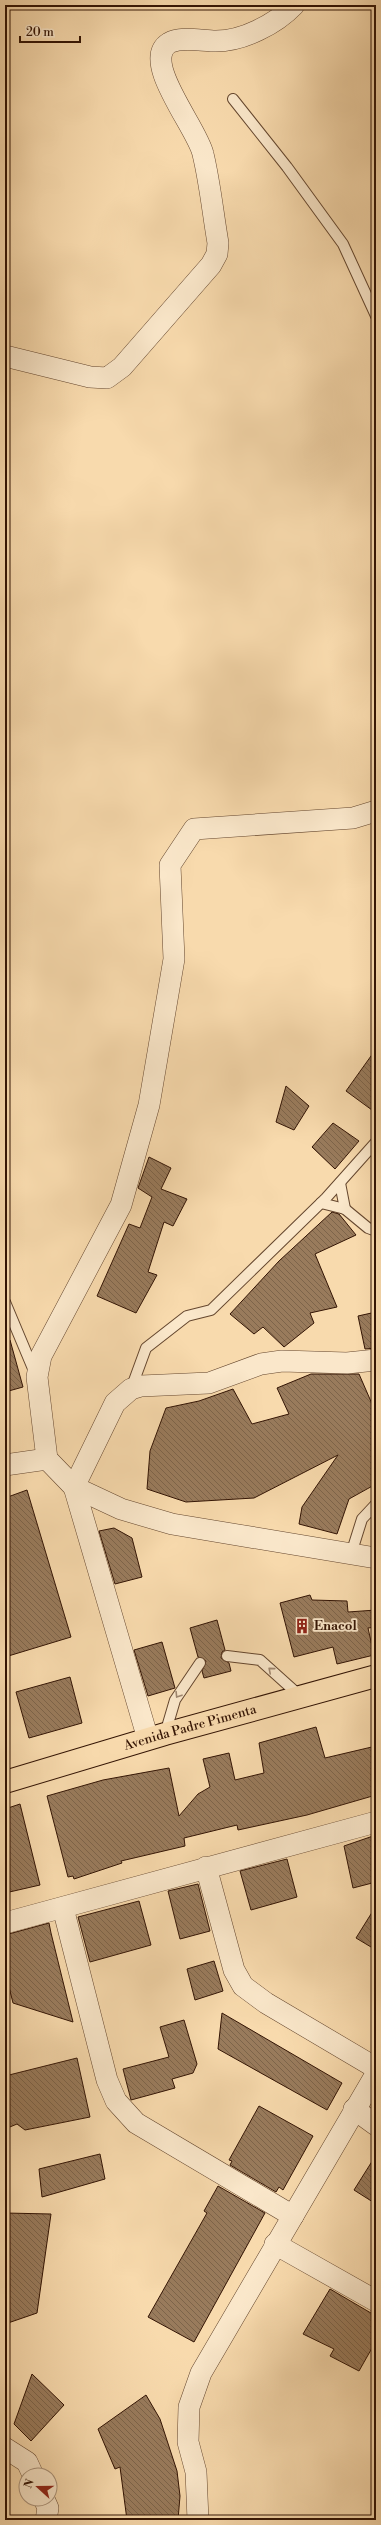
<svg xmlns="http://www.w3.org/2000/svg" width="381" height="2525" font-family="'Libre Bodoni',serif">
	<style>
		.building { fill: url(#building-back-hatch); stroke: #331404 }
		.lines { fill: none; stroke-linecap: round; stroke-linejoin: round }
		.lane-casing { stroke: #64462e; stroke-width: 12 }
		.street-casing { stroke: #64462e; stroke-width: 22 }
		.primary-casing { stroke: #331404; stroke-width: 24 }
		.lane { stroke: #fae7ca; stroke-width: 10 }
		.street { stroke: #fae7ca; stroke-width: 21 }
		.primary { stroke: #f8daad; stroke-width: 22 }
		.oneway { stroke: #a08871 }
		.labels { text-anchor: middle; dominant-baseline: central; stroke-width: 3.5; stroke-linejoin: round; paint-order: stroke }
		.poi-label { font-size: 13px; font-weight: bold; fill: #331404; stroke: #fae7ca; text-anchor: start }
		.street-label { font-size: 13px; fill: #331404; stroke: #fae7ca }
	</style>
	<defs>
		<pattern id="building-back-hatch" width="6" height="6" patternUnits="userSpaceOnUse"><rect width="6" height="6" fill="#997b5c"/><path d="M-1 5l2 2M0 0l6 6M5-1l2 2" fill="none" stroke="#7d644a"/></pattern>
	</defs>
	<rect width="100%" height="100%" fill="#f8daad"/>
	<filter id="stains"><feTurbulence type="fractalNoise" baseFrequency=".005" numOctaves="4"/><feColorMatrix values="0 0 0 0 .2 0 0 0 0 .09 0 0 0 0 .02 0 0 0 .5 -.17"/></filter>
	<radialGradient id="worn" r=".72"><stop offset=".6" stop-color="#630" stop-opacity="0"/><stop offset="1" stop-color="#630" stop-opacity=".3"/></radialGradient>
	<g class="building">
		<polygon points="376,1049 376,1113 346,1091"/>
		<polygon points="286,1086 309,1106 294,1130 276,1122"/>
		<polygon points="333,1123 359,1141 335,1169 312,1147"/>
		<polygon points="149,1157 171,1168 161,1189 187,1199 173,1226 164,1222 148,1272 157,1275 136,1313 97,1296 129,1224 140,1228 152,1197 138,1188"/>
		<polygon points="332,1212 339,1214 356,1235 315,1254 337,1307 310,1313 314,1323 284,1347 263,1327 254,1334 230,1314 279,1261"/>
		<polygon points="376,1312 376,1348 365,1349 358,1316"/>
		<polygon points="10,1340 23,1387 5,1392 5,1341"/>
		<polygon points="311,1374 359,1374 376,1413 376,1484 349,1499 337,1534 299,1524 302,1507 338,1455 254,1498 186,1502 147,1489 150,1451 166,1408 199,1401 233,1389 252,1424 289,1414 277,1388"/>
		<polygon points="27,1490 71,1637 5,1657 5,1498"/>
		<polygon points="114,1528 132,1538 142,1577 115,1584 99,1531"/>
		<polygon points="310,1595 312,1600 347,1601 348,1612 376,1610 376,1627 368,1628 374,1655 337,1664 333,1647 294,1657 280,1603"/>
		<polygon points="217,1620 225,1650 222,1652 221,1658 229,1663 231,1671 204,1678 202,1671 206,1661 198,1657 190,1628"/>
		<polygon points="162,1642 175,1688 148,1696 134,1650"/>
		<polygon points="70,1677 82,1723 29,1738 16,1692"/>
		<polygon points="316,1727 325,1758 376,1746 376,1795 307,1815 238,1830 237,1825 184,1838 185,1846 121,1861 122,1863 74,1879 73,1876 68,1877 47,1796 103,1780 169,1768 179,1816 198,1794 210,1787 203,1759 229,1753 235,1780 264,1773 259,1743"/>
		<polygon points="20,1804 40,1885 5,1893 5,1809"/>
		<polygon points="376,1835 376,1882 353,1888 344,1846"/>
		<polygon points="287,1859 297,1897 251,1910 240,1871"/>
		<polygon points="198,1884 210,1931 180,1939 168,1891"/>
		<polygon points="139,1901 151,1945 90,1962 78,1917"/>
		<polygon points="376,1906 376,1950 356,1938"/>
		<polygon points="49,1923 51,1933 73,2022 13,2003 5,1971 5,1935"/>
		<polygon points="214,1961 223,1991 195,2000 187,1969"/>
		<polygon points="222,2013 342,2083 327,2110 218,2049"/>
		<polygon points="184,2020 197,2064 193,2073 172,2079 175,2088 131,2100 123,2069 169,2057 160,2027"/>
		<polygon points="77,2058 90,2117 25,2130 17,2124 5,2129 5,2076"/>
		<polygon points="259,2106 313,2136 283,2190 279,2187 276,2192 230,2165 232,2161 229,2160"/>
		<polygon points="100,2154 105,2179 42,2197 39,2169"/>
		<polygon points="376,2155 376,2204 354,2190"/>
		<polygon points="218,2186 265,2213 194,2342 148,2317 207,2213 204,2211"/>
		<polygon points="5,2213 51,2214 37,2313 5,2324"/>
		<polygon points="330,2289 376,2316 376,2341 359,2371 330,2356 334,2349 303,2334"/>
		<polygon points="32,2374 64,2405 31,2441 14,2424"/>
		<polygon points="146,2395 160,2419 177,2471 180,2496 178,2520 127,2520 120,2467 115,2469 98,2429"/>
	</g>
	<g class="lines">
		<g class="lane-casing">
			<g id="lane">
				<polyline points="233,99 287,167 343,244 376,316"/>
				<polyline points="340,1183 345,1209"/>
				<polyline points="321,1203 345,1209 368,1228 376,1231"/>
				<polyline points="5,1302 34,1371"/>
				<polyline points="131,1389 146,1348 187,1316 211,1310 326,1198 376,1142"/>
				<polyline points="351,1554 362,1519 376,1504"/>
				<polyline points="227,1656 260,1660 300,1696"/>
				<polyline points="165,1734 175,1700 200,1663"/>
			</g>
		</g>
		<g class="street-casing">
			<g id="street">
				<path d="M5 356 90 377 107 378 122 367 211 265 217 254 218 243C213 214 210 183 203 154 198 129 140 61 169 43 181 36 202 41 216 41 243 41 276 24 294 5"/>
				<polyline points="376,811 353,818 194,829 170,865 174,959 149,1105 121,1205 41,1356 37,1377 47,1459 74,1487 121,1509 172,1524 376,1558"/>
				<polyline points="5,1465 47,1459"/>
				<polyline points="148,1739 74,1487 115,1403 131,1389 141,1386 209,1383 261,1364 282,1361 347,1363 376,1360"/>
				<polyline points="206,1867 234,1970 243,1986 266,2003 376,2068"/>
				<polyline points="63,1908 107,2080 116,2101 136,2123 293,2216"/>
				<polyline points="5,1923 376,1822"/>
				<polyline points="354,2109 376,2125"/>
				<polyline points="275,2244 376,2301"/>
				<polyline points="5,2448 27,2462 33,2475"/>
				<polyline points="44,2499 48,2508 46,2520"/>
				<polyline points="198,2520 196,2472 188,2442 189,2407 201,2373 376,2074"/>
			</g>
		</g>
		<g class="primary-casing">
			<g id="primary">
				<path id="s1" d="M5 1782 165 1734 376 1676"/>
			</g>
		</g>
		<use href="#lane" class="lane"/>
		<use href="#street" class="street"/>
		<use href="#primary" class="primary"/>
	</g>
	<defs><path id="oneway-chevron" d="M-2-3.5L2.5 0L-2 3.5" fill="none" stroke-width="1.6" stroke-linecap="round" stroke-linejoin="round"/></defs>
	<g class="oneway">
		<use href="#oneway-chevron" transform="translate(271 1670) rotate(-139)"/>
		<use href="#oneway-chevron" transform="translate(178 1695) rotate(122)"/>
	</g>
	<defs>
		<g id="building-bare" transform="scale(1.2)"><path d="M-4-6H4V6H1V3H-1V6H-4ZM-2.5-4.3h1.7v1.8h-1.7ZM.8-4.3h1.7v1.8H.8ZM-2.5-1h1.7V.8h-1.7ZM.8-1h1.7V.8H.8Z" fill="#8f2418" stroke="#fae7ca" stroke-width="2.5" paint-order="stroke"/></g>
	</defs>
	<g fill-rule="evenodd">
		<use href="#building-bare" x="302" y="1626"/>
	</g>
	<g class="labels">
		<g class="poi-label">
			<text x="314" y="1626">Enacol</text>
		</g>
		<g class="street-label">
			<text stroke="none"><textPath href="#s1" startOffset="193">Avenida Padre Pimenta</textPath></text>
		</g>
	</g>
	<rect width="381" height="2525" fill="none" stroke="#f8daad" stroke-width="20"/>
	<rect x="6" y="6" width="369" height="2513" fill="none" stroke="#331404" stroke-width="2"/>
	<rect x="10" y="10" width="361" height="2505" fill="none" stroke="#331404"/>
	<g transform="translate(38 2487) rotate(291)"><circle r="19" fill="#fae7ca" stroke="#aa937b"/>
	<path d="M0-3L7 15L0 10L-7 15Z" fill="#8f2418"/>
	<text y="-6" font-size="11" font-weight="bold" text-anchor="middle" fill="#331404">N</text>
	</g>
	<path d="M20 36v6h60v-6" fill="none" stroke="#331404" stroke-width="2"/>
	<text x="26" y="36" font-size="12" fill="#331404" stroke="#fae7ca" stroke-width="3" paint-order="stroke">20 m</text>
	<rect width="100%" height="100%" filter="url(#stains)"/>
	<rect width="100%" height="100%" fill="url(#worn)"/>
</svg>
